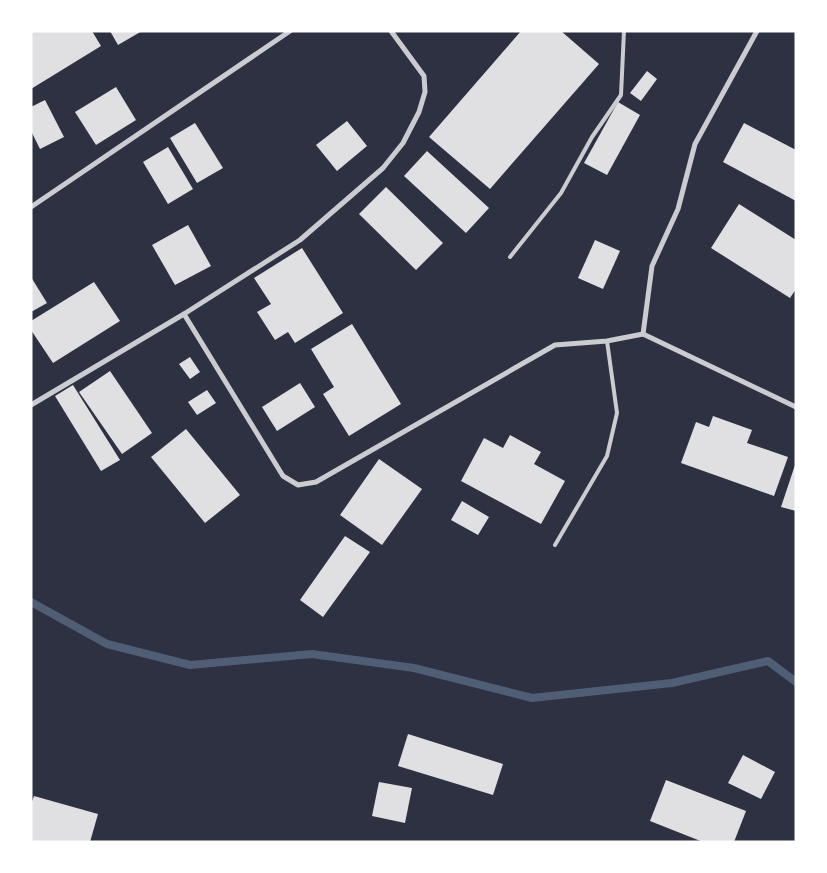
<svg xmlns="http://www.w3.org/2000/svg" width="827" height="873" font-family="'DejaVu Sans',sans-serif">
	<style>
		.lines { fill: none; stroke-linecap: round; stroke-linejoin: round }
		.stream { stroke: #4f5d75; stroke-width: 8 }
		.building { fill: #e0e0e3 }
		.service { stroke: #caccd0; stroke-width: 4 }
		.minor { stroke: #caccd0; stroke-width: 5 }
	</style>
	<rect width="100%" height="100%" fill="#2d3142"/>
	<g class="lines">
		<polyline class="stream" points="31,602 107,644 190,665 312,654 414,668 532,698 672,683 768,661 796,682"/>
	</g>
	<g class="building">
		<polygon points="31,31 92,31 101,46 31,89"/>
		<polygon points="110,31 142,31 118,45"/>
		<polygon points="521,31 561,31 599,64 490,189 429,137"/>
		<polygon points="647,71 657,79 641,101 630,93"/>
		<polygon points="116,87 136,120 96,145 75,112"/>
		<polygon points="45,100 64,137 40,149 31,131 31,107"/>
		<polygon points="618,102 640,115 607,175 584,163"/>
		<polygon points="347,121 367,146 337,171 316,145"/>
		<polygon points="195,123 223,168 197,183 170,138"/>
		<polygon points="744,123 796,150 796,201 723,162"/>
		<polygon points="168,147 193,189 168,204 143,162"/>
		<polygon points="427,151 489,208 466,233 404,176"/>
		<polygon points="386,187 443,243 416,270 359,214"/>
		<polygon points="739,204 796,240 796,289 790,298 711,248"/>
		<polygon points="188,225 211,266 175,285 152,245"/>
		<polygon points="595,240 620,251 603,289 578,278"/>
		<polygon points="302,248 343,313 295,343 288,332 275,340 257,312 271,304 254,278"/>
		<polygon points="31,277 47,303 31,312"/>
		<polygon points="94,282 120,321 53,363 31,330 31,321"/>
		<polygon points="352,324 401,404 349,436 323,394 334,387 311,349"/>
		<polygon points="190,357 200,372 190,379 179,364"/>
		<polygon points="110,371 152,433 122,454 79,392"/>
		<polygon points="300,383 315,407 277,431 262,407"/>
		<polygon points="73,385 120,460 101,471 55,396"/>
		<polygon points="207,390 216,403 197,415 188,402"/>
		<polygon points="713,416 752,430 747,443 788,457 774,496 681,463 696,422 709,427"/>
		<polygon points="186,429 240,495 205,523 151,457"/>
		<polygon points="510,435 541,452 534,464 565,481 541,524 461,481 484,438 503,448"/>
		<polygon points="379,459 422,489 382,545 340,515"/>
		<polygon points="795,465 796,465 796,511 781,507"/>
		<polygon points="462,501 489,517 478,535 451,520"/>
		<polygon points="345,536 370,552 323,617 300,600"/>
		<polygon points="408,734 503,764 493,795 398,766"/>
		<polygon points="743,755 775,772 761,799 728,783"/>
		<polygon points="666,780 746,811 734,842 703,842 650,821"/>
		<polygon points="379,782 412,788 405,823 372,816"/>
		<polygon points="34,796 98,814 90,842 31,842 31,804"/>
	</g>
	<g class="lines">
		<g class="service">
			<polyline points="510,257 561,193 592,137 621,95 624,31"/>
			<polyline points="555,545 607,456 617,413 607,341"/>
		</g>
		<g class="minor">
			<polyline points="391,31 424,76 425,92 419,112 403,143 383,168 300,240 184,314 283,476 298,485 316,482 555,345 607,341 643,334 796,407"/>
			<polyline points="31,207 290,31"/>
			<polyline points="643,334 652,266 678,209 695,144 757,31"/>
			<polyline points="31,405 184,314"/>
		</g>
	</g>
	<rect width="827" height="873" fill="none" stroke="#ffffff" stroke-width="65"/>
</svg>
